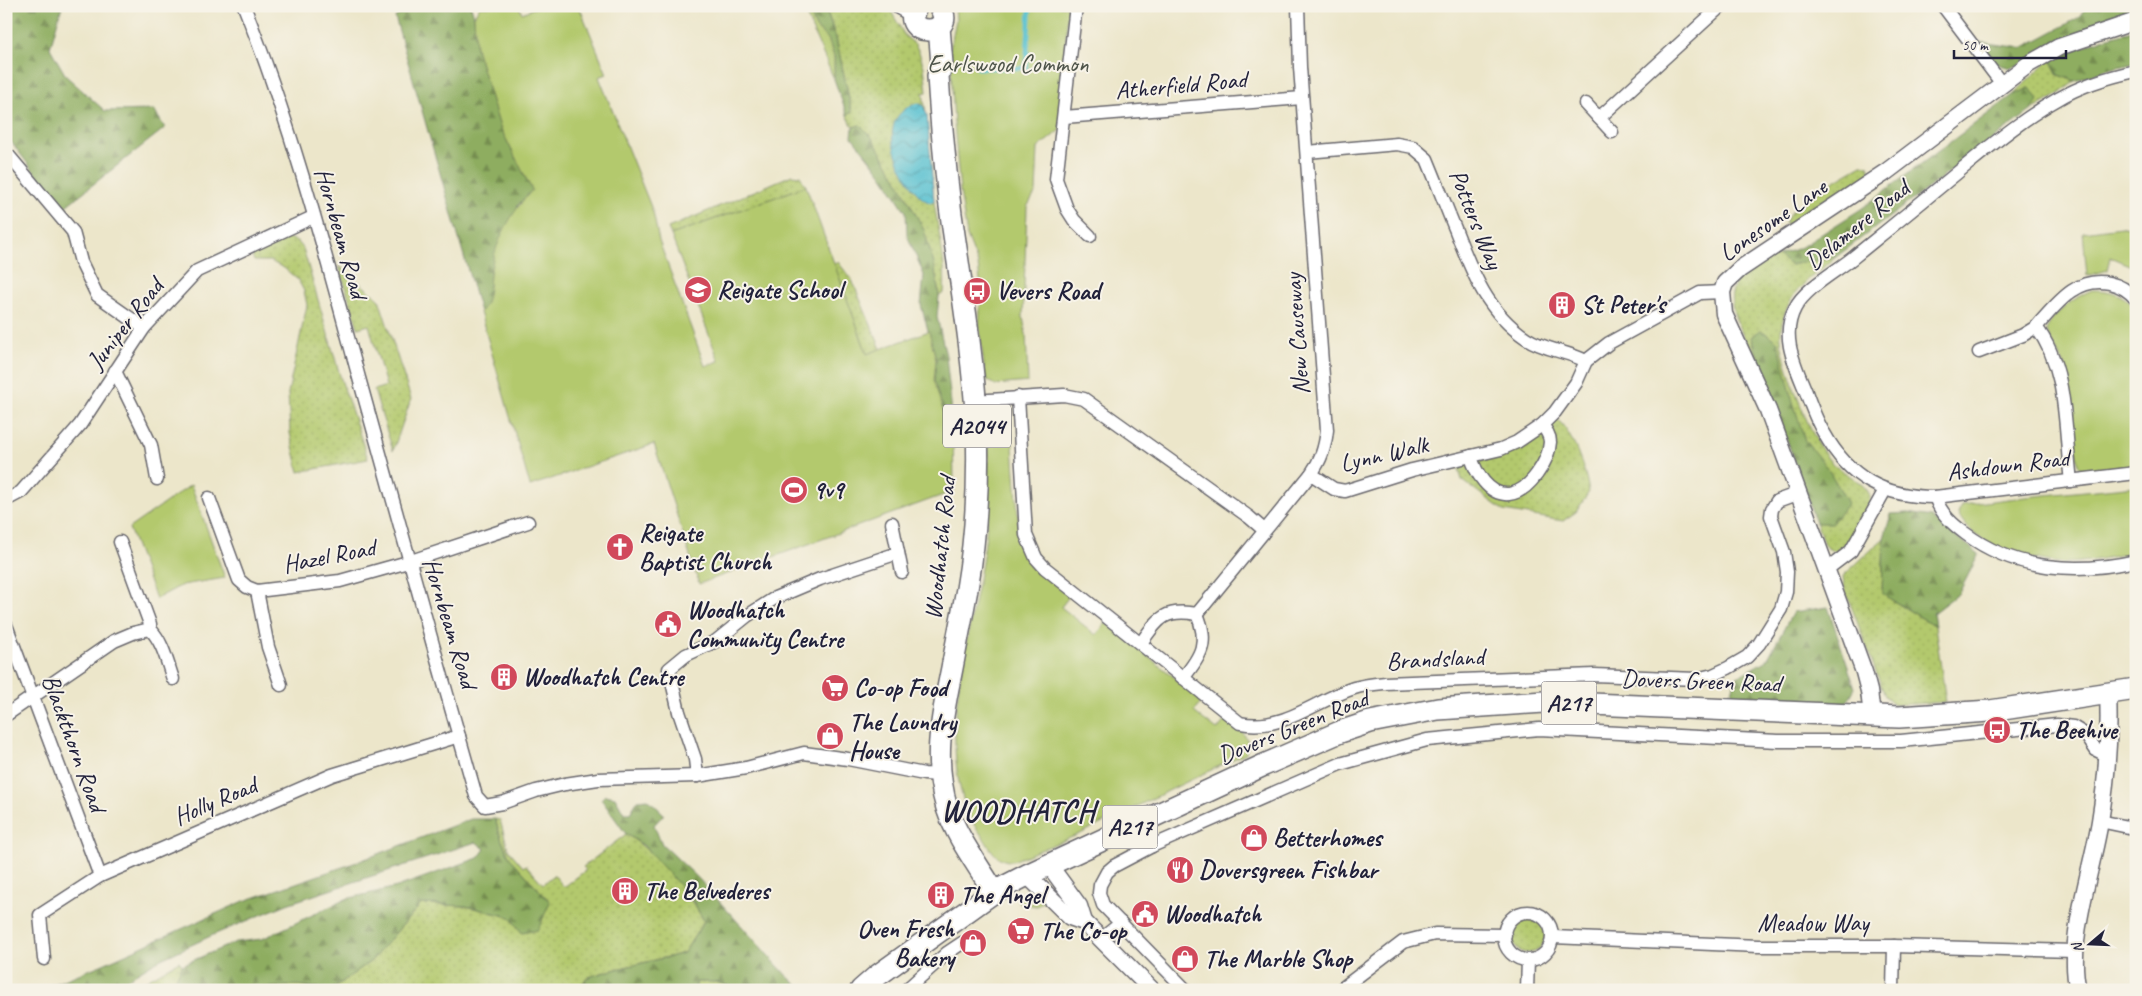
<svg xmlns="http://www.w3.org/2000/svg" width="2142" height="996" font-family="Caveat,sans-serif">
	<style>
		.grass { fill: url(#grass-dots); stroke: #6a7654 }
		.forest { fill: url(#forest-firs); stroke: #58684e }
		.green { fill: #b3c96d; stroke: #6a7654 }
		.water { fill: url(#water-waves); stroke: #3c7186 }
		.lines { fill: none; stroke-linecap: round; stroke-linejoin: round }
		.stream { stroke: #55c0d0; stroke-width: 4.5 }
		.minor-casing { stroke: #69676d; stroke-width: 15 }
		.tertiary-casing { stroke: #69676d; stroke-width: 19 }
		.primary-casing { stroke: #69676d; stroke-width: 24 }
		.minor { stroke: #fff; stroke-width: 12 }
		.tertiary { stroke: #fff; stroke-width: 16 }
		.primary { stroke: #fff; stroke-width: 21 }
		.labels { text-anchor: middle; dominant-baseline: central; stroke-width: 4; stroke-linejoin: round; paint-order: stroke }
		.shield { fill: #f7f3e8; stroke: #62616f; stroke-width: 1 }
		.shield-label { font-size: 24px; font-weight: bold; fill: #22223b }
		.park-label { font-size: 25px; fill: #4e544a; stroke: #f7f3e8 }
		.street-label { font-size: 25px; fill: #22223b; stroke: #f7f3e8 }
		.poi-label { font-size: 25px; font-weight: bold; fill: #22223b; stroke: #f7f3e8; text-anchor: start }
		.district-label { font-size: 30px; font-weight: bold; letter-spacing: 1px; fill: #22223b; stroke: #f7f3e8 }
	</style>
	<defs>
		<pattern id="grass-dots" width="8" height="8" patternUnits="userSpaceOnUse" patternTransform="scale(1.25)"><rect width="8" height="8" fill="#b3c96d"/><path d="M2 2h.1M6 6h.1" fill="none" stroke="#9aac5f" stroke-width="1.8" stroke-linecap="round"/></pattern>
		<pattern id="forest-firs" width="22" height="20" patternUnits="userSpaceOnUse" patternTransform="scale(1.25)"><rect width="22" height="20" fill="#8ead60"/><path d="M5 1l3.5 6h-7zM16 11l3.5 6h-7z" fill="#748c50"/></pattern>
		<pattern id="water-waves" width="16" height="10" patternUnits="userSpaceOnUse" patternTransform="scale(1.25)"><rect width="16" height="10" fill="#55c0d0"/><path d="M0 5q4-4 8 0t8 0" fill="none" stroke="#469caa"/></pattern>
	</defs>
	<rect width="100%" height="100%" fill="#f7f3e8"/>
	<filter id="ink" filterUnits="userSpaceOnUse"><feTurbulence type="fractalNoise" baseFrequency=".02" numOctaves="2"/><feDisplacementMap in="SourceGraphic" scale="10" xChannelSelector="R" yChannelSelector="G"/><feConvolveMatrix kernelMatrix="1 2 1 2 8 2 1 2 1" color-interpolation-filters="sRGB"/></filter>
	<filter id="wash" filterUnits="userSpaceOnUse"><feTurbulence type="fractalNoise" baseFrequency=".0096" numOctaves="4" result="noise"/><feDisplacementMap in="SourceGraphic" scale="20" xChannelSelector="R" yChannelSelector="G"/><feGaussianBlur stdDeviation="1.12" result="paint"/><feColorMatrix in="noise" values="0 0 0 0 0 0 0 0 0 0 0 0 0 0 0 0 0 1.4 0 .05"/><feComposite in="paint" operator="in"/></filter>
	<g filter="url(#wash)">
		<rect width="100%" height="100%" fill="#ece6ca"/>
		<g class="grass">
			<path d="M825 6H888L905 36 915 44 919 52 924 67 927 92 923 93C929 129 930 165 934 201 938 232 947 263 944 293L939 296 934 264 860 125 853 127 847 115 852 112 836 38Z"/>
			<polygon points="2050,59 2058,75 2075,81 2058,95 2032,110 2030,88 2013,95"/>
			<path d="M1862 165H1868L1870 171 1868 177 1794 225 1788 226 1785 223C1790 205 1845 175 1862 165Z"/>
			<polygon points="792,175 800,176 806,186 671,235 668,228"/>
			<polygon points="288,238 297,241 303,248 341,379 368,459 299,472 290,433 288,393 307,305 304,291 298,280 284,268 270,261 254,261 251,253"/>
			<path d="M1778 255 1790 265 1836 257C1820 271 1796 286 1788 306 1782 318 1779 333 1782 347 1788 376 1811 440 1831 462 1840 472 1868 483 1870 497 1871 508 1851 537 1845 547 1836 552 1831 552 1824 545 1801 479 1780 413 1750 350 1742 333 1727 308 1733 289 1738 272 1764 263 1778 255Z"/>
			<polygon points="838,262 852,280 881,349 867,354 834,264"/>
			<polygon points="339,266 379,299 411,399 393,451 374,390 386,386 369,325 358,328"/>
			<path d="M1557 419C1573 434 1586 470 1589 492L1576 512 1563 521 1504 511 1462 480 1458 465C1500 459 1526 449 1557 419Z"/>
			<polygon points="1884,538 1882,594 1935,626 1946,702 1895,705 1885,696 1844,587 1843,576"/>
			<path d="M495 819 500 820 508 849 523 867 526 865 543 884 554 875 564 887 586 870 583 867 626 834C658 855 685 888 704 921L684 953C651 962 618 967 586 978L580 990H331L371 961 421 904 466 906 510 917 550 902 510 858 502 841Z"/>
			<polygon points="1031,895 1037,896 1044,901 1037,906 1020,904 1017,898"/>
			<circle cx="1528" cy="936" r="17"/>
			<polygon points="179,961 182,965 172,987 174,990 130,990"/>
			<polygon points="697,982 716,982 741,990 694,990"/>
			<polygon points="298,985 324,990 239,990 245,988"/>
		</g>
		<g class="forest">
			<polygon points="6,6 62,6 50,48 66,76 105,111 154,110 165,128 62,209 6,135"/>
			<polygon points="416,6 471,6 474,16 476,48 500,127 532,190 518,205 491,268 487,305 480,312 395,17"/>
			<polygon points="808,6 825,6 836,38 852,112 847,115 834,79 834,57 828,39 816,28 808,9"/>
			<polygon points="2087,6 2136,6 2136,15 2011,68 1997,64 1980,42 2022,48 2078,18"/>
			<polygon points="2136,30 2136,63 2109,69 2075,81 2058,75 2050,59 2105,38"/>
			<polygon points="2030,88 2038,100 2032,110 1836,257 1790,265 1778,255 1800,248 1861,209 2013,95"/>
			<polygon points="860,125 871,136 897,179 924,230 934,264 939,296 937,317 946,356 953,422 946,421 934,381 936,359 921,305 924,275 907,235 906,212 882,175 852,137 853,127"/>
			<polygon points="1761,330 1778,342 1793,402 1805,441 1828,469 1848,503 1832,523 1816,523 1751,337"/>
			<polygon points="1908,513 1931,517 1979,554 1959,593 1933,613 1935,626 1882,594 1884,538 1891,514"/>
			<polygon points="1828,607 1855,688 1846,704 1731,698 1735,678 1767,660 1793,612"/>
			<path d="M605 795 615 797 624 813H630L638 800 648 799 664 814 654 825 662 844 697 877 787 976 803 990H741L716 982H697L694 990H580L586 978C618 967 651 962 684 953L704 921 691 898 643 845 626 834 601 799Z"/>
			<polygon points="471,819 495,819 502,841 510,858 550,902 538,930 522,933 510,917 466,906 421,904 371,961 331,990 298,985 239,990 174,990 172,987 182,965 236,942 262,939 346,899 397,887 478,858 485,849 476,842 287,904 213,935 157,961 109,990 39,990 101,965 244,901 357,862"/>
		</g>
		<g class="green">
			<path d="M480 6H519L522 13 539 6H579L607 74 599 77 653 212 659 241 705 366 719 361 671 235 806 186 867 354 929 331 936 360 934 381 946 420 953 422 954 491 699 584 654 444 530 486 480 312C491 300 488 284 491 268 497 238 511 213 532 190L500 127 476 48 474 16Z"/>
			<polygon points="802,6 808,6 808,9 816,28 828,39 834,57 834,79"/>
			<polygon points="955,6 1068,6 1060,130 1038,148 1036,192 1027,207 1023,317 1026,334 1028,382 995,385 988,381 985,374 979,326 981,290 978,264 967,236 960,191 954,123 950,49 956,20"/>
			<polygon points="2136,225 2136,268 2110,257 2107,270 2087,276 2083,232"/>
			<path d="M2092 290C2109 290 2128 294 2136 312V465L2082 472 2078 465 2065 366 2046 331C2052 314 2075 297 2092 290Z"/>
			<path d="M1011 419 1020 543 1031 560 1071 594 1061 607 1096 635 1106 623 1203 700 1194 712 1217 730 1226 719 1242 731 1249 743 1246 753 1080 834 1013 861C997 862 991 850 983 837 978 830 972 823 969 815 935 737 972 631 984 550 990 510 988 470 988 429Z"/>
			<polygon points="191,485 225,578 182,585 156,599 129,528"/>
			<path d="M2136 486V551C2113 557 2090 562 2067 563 2047 564 1998 550 1982 539 1972 533 1963 523 1958 514L1961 505 2025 497Z"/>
		</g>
		<path class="water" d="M917 103 923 105 927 115 934 201 931 203C919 199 913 188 907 178 893 153 879 117 917 103Z"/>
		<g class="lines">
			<polyline class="stream" points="978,68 1026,68 1030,6"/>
		</g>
	</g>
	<g filter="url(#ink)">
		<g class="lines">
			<g class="minor-casing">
				<g id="minor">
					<path d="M244 6C292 126 325 253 359 378 397 517 436 657 476 796L485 806 502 803 536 791 565 784 598 779 697 776 746 768 804 753 848 759 924 774 940 775"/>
					<polyline points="1076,6 1056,179 1067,209 1074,220 1090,236"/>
					<polyline points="1943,6 2002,84"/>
					<path d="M2136 71C2108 77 2082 85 2058 99 2024 118 1994 143 1963 168 1927 198 1891 227 1854 257 1837 271 1805 288 1795 308 1780 336 1795 365 1806 392 1811 406 1816 420 1824 433 1849 478 1884 497 1935 497L2136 473"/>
					<polyline points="1586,104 1612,132"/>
					<polyline points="1064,117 1302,98"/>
					<polyline points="1599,118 1721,6"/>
					<path d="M1307 152 1397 144 1413 147 1427 159C1437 183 1446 207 1456 231 1472 272 1487 312 1526 338 1544 350 1567 351 1586 361"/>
					<polyline points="9,156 73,232 81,262 97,295 144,328"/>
					<polyline points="1979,352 2023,335 2036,327"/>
					<polyline points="115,371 151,445 157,479"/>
					<path d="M1018 397 1026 535 1036 558 1045 568 1240 723C1283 732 1316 700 1354 688 1364 685 1375 684 1385 683L1594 675 1696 679 1713 675 1728 668 1747 657 1759 644 1781 609 1786 592 1787 572 1784 552 1771 516 1772 509 1777 501 1799 493"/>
					<polyline points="974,401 1064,395 1084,399 1249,517 1264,530"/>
					<path d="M1471 456C1475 472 1489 496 1509 494 1529 492 1549 461 1550 442 1550 435 1546 430 1542 425"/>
					<polyline points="1311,474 1334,489 1345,491 1412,470 1501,449 1517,442 1542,425 1555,412 1576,383 1586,361 1609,343 1700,293 1722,292"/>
					<path d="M2071 481C2064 429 2069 370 2036 327 2056 305 2076 276 2109 283 2119 285 2129 291 2136 299"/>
					<path d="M1935 497C1941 514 1952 524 1966 534 2016 571 2078 574 2136 561"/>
					<polyline points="209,498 239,580 247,587 257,591 340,581 408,562 528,522"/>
					<polyline points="6,500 21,492 80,425 144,328 197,271 313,217"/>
					<polyline points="892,523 902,572"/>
					<polyline points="1826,570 1851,551 1885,490"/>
					<polyline points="257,591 268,647 281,685"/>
					<path d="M1197 614 1311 474C1321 460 1325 448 1327 430L1300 67 1298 6"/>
					<polyline points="6,625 100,876"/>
					<path d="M150 629C163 642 167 662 173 679"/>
					<path d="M1141 643C1158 619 1164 608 1197 614 1209 642 1202 655 1183 678"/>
					<polyline points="6,715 114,641 133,633 150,629 150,624 120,542"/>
					<polyline points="697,776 695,759 679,712 669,669 686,655 716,641 747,616 775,598 820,579 898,553"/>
					<polyline points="2100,821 2133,828 2136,830"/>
					<polyline points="1140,823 1152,846"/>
					<circle cx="1528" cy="936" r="24"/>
					<polyline points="1553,937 1758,946 1894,946 2074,951"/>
					<polyline points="1101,939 1121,923"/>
					<polyline points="44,959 40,915 100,876 332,775 459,736"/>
					<polyline points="906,990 947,953 962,943"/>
					<polyline points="1186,990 1103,905 1099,893 1100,885 1107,872 1114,866 1152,846 1340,764 1427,740 1539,729 1778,741 1901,741 2057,725 2073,727 2086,735 2096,750 2108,756"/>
					<polyline points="1340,990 1403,942 1435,934 1505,935"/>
					<polyline points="1527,990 1528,960"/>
					<polyline points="1893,990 1894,946"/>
				</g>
			</g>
			<g class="tertiary-casing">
				<g id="tertiary">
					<polyline points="899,6 913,14"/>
					<polyline points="1872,716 1869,691 1864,672 1768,410 1724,314 1722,292 1725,283 1740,269 1886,172 2029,64 2059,47 2136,21"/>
					<polyline points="1049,865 1079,906 1084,922"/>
					<polyline points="1027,875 1070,917 1084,922 1152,990"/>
					<path d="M2078 990C2066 942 2092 871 2100 821 2107 778 2110 736 2108 692"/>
				</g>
			</g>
			<g class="primary-casing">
				<g id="primary">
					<path d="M917 6C896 39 961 37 939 6"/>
					<path d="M939 27 942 64 938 76C941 122 945 168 951 214 961 284 973 355 977 426 979 481 976 536 967 589 962 616 957 642 952 668 942 718 932 758 947 808 957 838 978 865 994 892"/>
					<polyline points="861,990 877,976 994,892 1027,875 1264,765 1340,732 1370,722 1438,709 1544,702 1899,717 1990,711 2136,689"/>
				</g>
			</g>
			<use href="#minor" class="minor"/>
			<use href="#tertiary" class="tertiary"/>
			<use href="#primary" class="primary"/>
		</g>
	</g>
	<defs>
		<g id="school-disc" transform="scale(1.4375)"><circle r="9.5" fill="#d1495b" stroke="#f7f3e8"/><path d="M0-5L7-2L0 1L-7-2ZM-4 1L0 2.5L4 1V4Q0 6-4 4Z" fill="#fff"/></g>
		<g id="bus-disc" transform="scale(1.4375)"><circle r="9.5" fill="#d1495b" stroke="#f7f3e8"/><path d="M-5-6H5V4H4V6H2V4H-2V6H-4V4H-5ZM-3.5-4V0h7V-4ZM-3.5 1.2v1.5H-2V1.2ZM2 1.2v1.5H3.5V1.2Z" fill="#fff"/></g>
		<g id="building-disc" transform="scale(1.4375)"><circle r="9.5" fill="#d1495b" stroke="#f7f3e8"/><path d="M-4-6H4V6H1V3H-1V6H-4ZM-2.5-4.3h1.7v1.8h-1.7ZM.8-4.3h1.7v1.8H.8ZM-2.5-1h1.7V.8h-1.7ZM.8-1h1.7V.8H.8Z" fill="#fff"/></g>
		<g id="stadium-disc" transform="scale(1.4375)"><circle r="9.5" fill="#d1495b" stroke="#f7f3e8"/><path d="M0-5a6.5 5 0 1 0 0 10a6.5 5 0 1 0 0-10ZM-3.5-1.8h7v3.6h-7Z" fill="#fff"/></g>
		<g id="church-disc" transform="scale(1.4375)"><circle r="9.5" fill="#d1495b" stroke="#f7f3e8"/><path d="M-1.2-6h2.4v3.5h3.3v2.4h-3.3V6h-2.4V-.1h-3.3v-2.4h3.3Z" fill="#fff"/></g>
		<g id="civic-disc" transform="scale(1.4375)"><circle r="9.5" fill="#d1495b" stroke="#f7f3e8"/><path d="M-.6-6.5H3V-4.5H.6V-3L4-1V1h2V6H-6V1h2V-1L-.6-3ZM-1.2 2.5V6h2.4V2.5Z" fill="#fff"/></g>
		<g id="supermarket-disc" transform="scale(1.4375)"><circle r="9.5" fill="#d1495b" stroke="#f7f3e8"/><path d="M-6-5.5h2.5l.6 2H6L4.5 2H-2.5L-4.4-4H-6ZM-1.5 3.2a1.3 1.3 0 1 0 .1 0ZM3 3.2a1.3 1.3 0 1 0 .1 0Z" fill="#fff"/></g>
		<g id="shop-disc" transform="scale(1.4375)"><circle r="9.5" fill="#d1495b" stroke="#f7f3e8"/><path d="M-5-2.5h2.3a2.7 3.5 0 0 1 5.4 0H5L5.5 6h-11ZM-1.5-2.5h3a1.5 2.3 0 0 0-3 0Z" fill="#fff"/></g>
		<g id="restaurant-disc" transform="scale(1.4375)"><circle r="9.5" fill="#d1495b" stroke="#f7f3e8"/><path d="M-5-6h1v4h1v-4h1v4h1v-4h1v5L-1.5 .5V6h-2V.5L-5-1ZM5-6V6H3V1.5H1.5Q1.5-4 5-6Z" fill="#fff"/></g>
	</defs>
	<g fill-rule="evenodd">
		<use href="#school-disc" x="698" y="290"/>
		<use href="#bus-disc" x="977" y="291"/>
		<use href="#building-disc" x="1562" y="305"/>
		<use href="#stadium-disc" x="794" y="490"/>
		<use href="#church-disc" x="620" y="547"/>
		<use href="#civic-disc" x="668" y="624"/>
		<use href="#building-disc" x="504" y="677"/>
		<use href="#supermarket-disc" x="835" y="688"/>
		<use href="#bus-disc" x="1997" y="730"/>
		<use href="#shop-disc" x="830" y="736"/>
		<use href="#shop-disc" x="1254" y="838"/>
		<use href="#restaurant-disc" x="1180" y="870"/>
		<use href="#building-disc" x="625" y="891"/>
		<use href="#building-disc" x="941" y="895"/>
		<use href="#civic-disc" x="1145" y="914"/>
		<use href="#supermarket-disc" x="1021" y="931"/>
		<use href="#shop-disc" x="973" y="943"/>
		<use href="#shop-disc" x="1185" y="959"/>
	</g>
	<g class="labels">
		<g class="shield">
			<rect x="943" y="404.5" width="68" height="43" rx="4"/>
			<rect x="1541.5" y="681.5" width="55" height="43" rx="4"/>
			<rect x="1102.5" y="805.5" width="55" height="43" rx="4"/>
		</g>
		<g class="shield-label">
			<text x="977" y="426">A2044</text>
			<text x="1569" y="703">A217</text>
			<text x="1130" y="827">A217</text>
		</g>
		<g class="park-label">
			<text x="1008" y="64">Earlswood Common</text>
		</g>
		<g class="street-label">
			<text transform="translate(1181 85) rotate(-5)">Atherfield Road</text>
			<text transform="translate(1476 219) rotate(68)">Potters Way</text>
			<text transform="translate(1773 220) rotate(-35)">Lonesome Lane</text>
			<text transform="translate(1857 225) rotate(-39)">Delamere Road</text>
			<text transform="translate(341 233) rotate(74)">Hornbeam Road</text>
			<text transform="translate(125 324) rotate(-52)">Juniper Road</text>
			<text transform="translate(1297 334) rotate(-94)">New Causeway</text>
			<text transform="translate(1384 454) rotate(-13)">Lynn Walk</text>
			<text transform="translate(2008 465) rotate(-7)">Ashdown Road</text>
			<text transform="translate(940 548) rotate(-84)">Woodhatch Road</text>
			<text transform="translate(329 556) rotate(-11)">Hazel Road</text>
			<text transform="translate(450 623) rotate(73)">Hornbeam Road</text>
			<text transform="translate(1435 659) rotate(-3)">Brandsland</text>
			<text transform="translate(1701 681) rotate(2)">Dovers Green Road</text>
			<text transform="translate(1293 727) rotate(-22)">Dovers Green Road</text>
			<text transform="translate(74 743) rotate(70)">Blackthorn Road</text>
			<text transform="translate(215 801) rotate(-23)">Holly Road</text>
			<text x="1813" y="923">Meadow Way</text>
		</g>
		<g class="poi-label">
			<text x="717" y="290">Reigate School</text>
			<text x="996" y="291">Vevers Road</text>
			<text x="1581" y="305">St Peter's</text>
			<text x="813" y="490">9v9</text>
			<text x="639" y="533">Reigate<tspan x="639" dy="29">Baptist Church</tspan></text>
			<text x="687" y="610">Woodhatch<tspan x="687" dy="29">Community Centre</tspan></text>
			<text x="523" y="677">Woodhatch Centre</text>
			<text x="854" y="688">Co-op Food</text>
			<text x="849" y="722">The Laundry<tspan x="849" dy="29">House</tspan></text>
			<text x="2016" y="730">The Beehive</text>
			<text x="1273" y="838">Betterhomes</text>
			<text x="1199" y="870">Doversgreen Fishbar</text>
			<text x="644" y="891">The Belvederes</text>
			<text x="960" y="895">The Angel</text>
			<text x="1164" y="914">Woodhatch</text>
			<text x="954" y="929" text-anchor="end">Oven Fresh<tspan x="954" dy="29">Bakery</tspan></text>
			<text x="1040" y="931">The Co-op</text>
			<text x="1204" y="959">The Marble Shop</text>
		</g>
		<g class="district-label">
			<text x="1018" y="811">WOODHATCH</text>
		</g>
	</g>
	<rect width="2142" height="996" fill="none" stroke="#f7f3e8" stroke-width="25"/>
	<g transform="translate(2090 944) rotate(251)" stroke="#f7f3e8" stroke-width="4" paint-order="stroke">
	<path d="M0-4L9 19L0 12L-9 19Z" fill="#22223b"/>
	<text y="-8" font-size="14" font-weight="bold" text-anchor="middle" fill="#22223b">N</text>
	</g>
	<path d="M1954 50v8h112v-8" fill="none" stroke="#22223b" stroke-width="2.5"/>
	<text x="1962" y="50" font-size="15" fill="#22223b" stroke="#f7f3e8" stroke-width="4" paint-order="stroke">50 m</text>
</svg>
